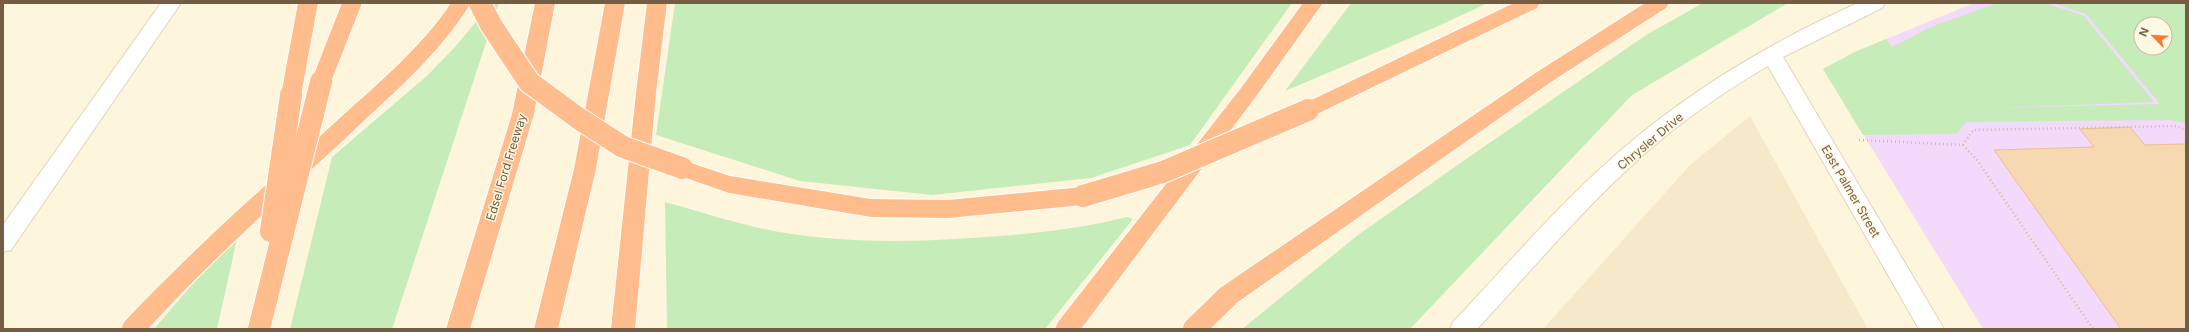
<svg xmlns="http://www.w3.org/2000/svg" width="2189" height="332" font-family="Inter,sans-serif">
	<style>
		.residential { fill: #f6e9ca }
		.education { fill: #f3d9fa; fill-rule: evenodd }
		.green { fill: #c6ecba; fill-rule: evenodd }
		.building { fill: #f6d8b1; stroke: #eac190 }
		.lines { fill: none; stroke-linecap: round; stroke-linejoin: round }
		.minor-casing { stroke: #e2d3b8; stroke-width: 2 }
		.highway-casing { stroke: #fff; stroke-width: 2 }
		.path { stroke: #dabb95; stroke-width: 2.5; stroke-dasharray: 1 3; stroke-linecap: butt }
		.minor { fill: #fff; fill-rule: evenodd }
		.highway { fill: #ffbc8c; fill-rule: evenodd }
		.highway-bridge-casing { stroke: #fff; stroke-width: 24; stroke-linecap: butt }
		.highway-bridge { stroke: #ffbc8c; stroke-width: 22 }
		.labels { text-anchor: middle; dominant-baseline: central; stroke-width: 3; stroke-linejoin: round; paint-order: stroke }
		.street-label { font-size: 12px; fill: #755d43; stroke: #fff9e4 }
	</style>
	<rect width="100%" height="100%" fill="#fef6dc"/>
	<polygon class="residential" points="1750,116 1868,329 1543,329 1690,165"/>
	<path class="education" d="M1974 3H2186V329H1983L1823 69 1855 52ZM2141 24H2165V48H2141Z"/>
	<g class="green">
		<polygon points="492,3 499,3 392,329 290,329 332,157 428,75 454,48"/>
		<polygon points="675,3 1292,3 1190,145 1091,178 932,195 800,181 656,135"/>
		<polygon points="1351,3 1488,3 1436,27 1285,91"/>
		<polygon points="1703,3 1788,3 1632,95 1410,329 1242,329 1358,235 1479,150 1646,35"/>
		<path d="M1998 3H2045L2084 16 2154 102 1987 108 2160 104 2086 14 2053 3H2186V123L2170 120 1966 122 1956 134 1863 135 1823 69 1855 52 1886 39 1892 47 1933 26ZM2141 24H2165V48H2141Z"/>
		<path d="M665 202C695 210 725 220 755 227 824 243 898 243 969 238 1022 235 1074 230 1127 217L1133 219 1045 329H667Z"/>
		<polygon points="237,239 217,329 154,329 196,280"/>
	</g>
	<polygon class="building" points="2130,127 2145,145 2186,144 2186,329 2121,329 1994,150 2094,147 2080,129"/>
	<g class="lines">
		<g class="minor-casing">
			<g id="minor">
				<polygon points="161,3 181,3 11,250 3,252 3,225"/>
				<path d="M1858 3H1885L1882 8 1783 57 1944 329H1919L1768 66C1723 92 1679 123 1640 158 1582 210 1531 271 1477 329H1450L1453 322C1510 262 1564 198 1627 145 1697 86 1775 40 1858 3Z"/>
			</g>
		</g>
		<g class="highway-casing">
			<g id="highway">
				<polygon points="298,3 318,3 301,95 298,100 291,102 284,100 281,95"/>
				<polygon points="342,3 362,3 331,82 328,87 321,89 314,87 311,82"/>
				<path d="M451 3H471C439 55 392 94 348 136 280 199 211 260 148 329H121L124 322C189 253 259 191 329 128 371 89 419 51 451 3Z"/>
				<polygon points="535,3 555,3 534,114 470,329 446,329 512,114"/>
				<polygon points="605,3 625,3 596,169 558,329 534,329 574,169"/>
				<polygon points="647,3 667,3 656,93 635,329 611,329 636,93"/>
				<polygon points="1303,3 1323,3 1255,98 1081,329 1055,329 1058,322 1241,88"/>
				<polygon points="1514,3 1540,3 1537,8 1315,115 1308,118 1301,115 1297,110 1301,105"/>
				<polygon points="1645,3 1669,3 1666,8 1551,82 1238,302 1210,329 1182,329 1185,322 1220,288 1537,72"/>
				<polygon points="682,160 730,176 871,199 948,200 1083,187 1091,190 1094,196 1091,202 1083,205 948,218 871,217 729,193 674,174 671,168 674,162"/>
			</g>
		</g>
		<g class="path">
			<polyline points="1859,140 1963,145 1973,130 2176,126 2186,130"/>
			<polyline points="1963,145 1977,160 2093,329"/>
		</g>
		<use href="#minor" class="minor"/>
		<use href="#highway" class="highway"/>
		<g class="highway-bridge-casing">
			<g id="highway-bridge">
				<polyline points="480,3 491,25 529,82 578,118 623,147 682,168"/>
				<polyline points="1083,196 1163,172 1308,110"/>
				<polyline points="271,231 291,95"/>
				<polyline points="259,329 321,82"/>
			</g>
		</g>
		<use href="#highway-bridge" class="highway-bridge"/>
	</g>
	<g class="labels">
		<g class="street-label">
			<text transform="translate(1650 141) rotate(-40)">Chrysler Drive</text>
			<text transform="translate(506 167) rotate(-73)">Edsel Ford Freeway</text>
			<text transform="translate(1851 191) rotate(60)">East Palmer Street</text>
		</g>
	</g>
	<rect width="2189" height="332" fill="none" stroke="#755d43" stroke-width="8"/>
	<g transform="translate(2153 36) rotate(294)"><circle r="19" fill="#fff9e4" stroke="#c8bba4"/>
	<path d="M0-3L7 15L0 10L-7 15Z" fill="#f57e34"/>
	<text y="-6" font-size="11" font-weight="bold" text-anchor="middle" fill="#755d43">N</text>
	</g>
</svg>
